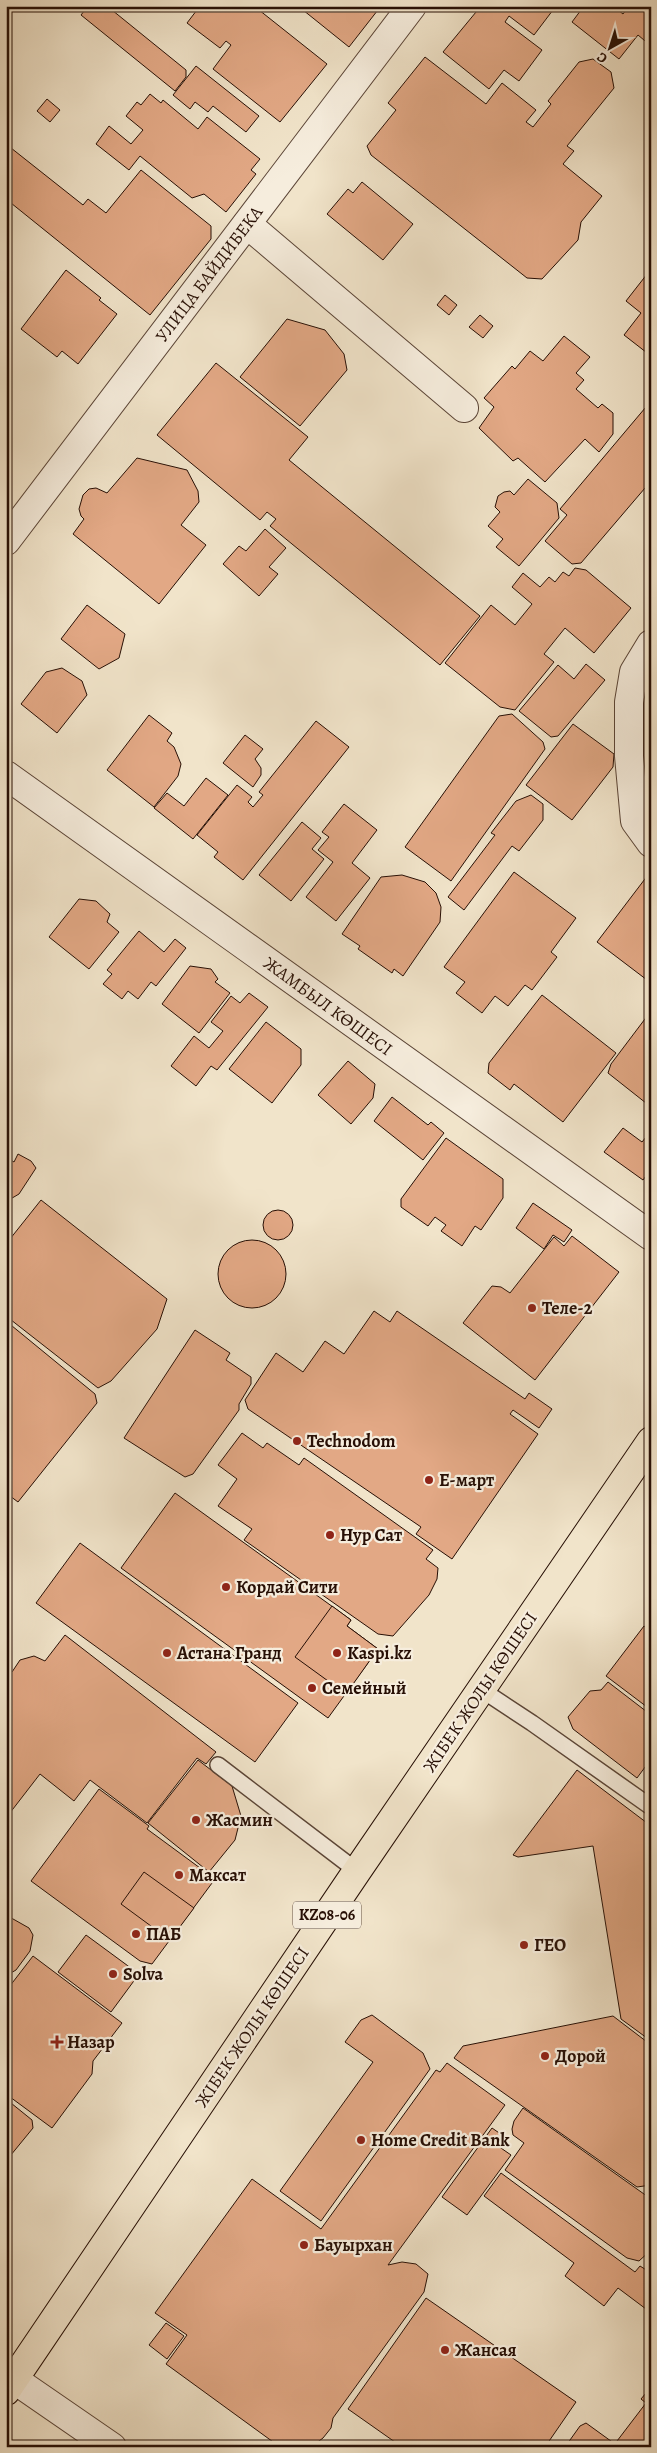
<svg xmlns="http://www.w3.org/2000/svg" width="657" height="2453" font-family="Alegreya,serif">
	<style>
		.building { fill: #e2a885; stroke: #270f05 }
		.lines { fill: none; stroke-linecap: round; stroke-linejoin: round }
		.service-casing { stroke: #5a4436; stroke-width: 18 }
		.minor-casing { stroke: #5a4436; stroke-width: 30 }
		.trunk-casing { stroke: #270f05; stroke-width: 30 }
		.service { stroke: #f6eddd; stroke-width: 15 }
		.minor { stroke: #f6eddd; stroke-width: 28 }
		.trunk { stroke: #f1e4ca; stroke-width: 28 }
		.poi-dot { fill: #8f2418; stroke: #f6eddd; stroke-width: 2 }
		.labels { text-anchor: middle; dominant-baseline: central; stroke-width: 4.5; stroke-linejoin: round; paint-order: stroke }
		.shield { fill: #f6eddd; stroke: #655246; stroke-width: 1 }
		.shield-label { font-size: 16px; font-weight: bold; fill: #270f05 }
		.street-label { font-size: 18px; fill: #270f05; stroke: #f6eddd }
		.poi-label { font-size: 18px; font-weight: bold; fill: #270f05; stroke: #f6eddd; text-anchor: start }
	</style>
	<rect width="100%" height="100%" fill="#f1e4ca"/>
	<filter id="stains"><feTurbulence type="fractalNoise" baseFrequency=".004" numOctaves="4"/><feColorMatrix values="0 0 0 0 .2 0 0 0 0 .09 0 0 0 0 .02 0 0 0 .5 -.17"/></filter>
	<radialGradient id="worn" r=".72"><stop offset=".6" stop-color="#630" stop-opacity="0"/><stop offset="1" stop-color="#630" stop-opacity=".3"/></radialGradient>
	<g class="building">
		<polygon points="88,6 107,6 186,70 186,77 175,91 81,15"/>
		<polygon points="200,6 254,6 327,64 280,122 213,69 231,45 226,41 220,48 187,23"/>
		<polygon points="298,6 381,6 349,47"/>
		<polygon points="481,6 556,6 534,35 509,16 505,22 542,50 519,81 504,70 489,89 443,52"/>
		<polygon points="584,6 613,6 623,14 629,6 650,6 651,46 638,35 619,59 572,22"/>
		<polygon points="425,57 486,104 502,83 536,110 526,122 533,127 551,104 548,101 579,62 593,59 611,72 614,88 567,146 574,151 563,164 602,196 581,222 578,240 542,279 527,278 371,155 367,146 396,110 388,103"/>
		<polygon points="196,66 259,116 246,132 213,106 208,112 195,102 190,109 173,95"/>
		<polygon points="150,94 161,103 163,100 198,129 207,117 260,159 251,170 256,174 226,212 204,194 192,198 140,156 129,170 96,144 109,126 131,144 143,130 126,116 137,102 141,105"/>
		<polygon points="47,99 60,110 50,122 37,111"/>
		<polygon points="6,144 83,205 88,199 106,213 141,170 211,226 211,239 150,315 6,199"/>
		<polygon points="362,182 413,224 383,260 327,214 348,189 353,193"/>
		<polygon points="651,269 651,356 624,335 641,313 626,301"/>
		<polygon points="66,270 101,298 99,300 117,314 78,364 62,351 57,357 21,329"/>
		<polygon points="445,295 457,305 449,315 437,305"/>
		<polygon points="480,315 493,326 483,338 469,327"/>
		<polygon points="287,319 325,330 344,354 347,370 300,426 240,377"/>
		<polygon points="564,336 590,357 576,373 584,380 576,389 598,408 602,404 613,413 613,434 599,452 585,439 545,482 518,458 513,461 479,428 494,407 484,398 512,366 515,369 530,351 543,361"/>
		<polygon points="216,363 308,437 289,460 480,616 440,665 270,526 276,519 267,512 260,520 157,435"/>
		<polygon points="651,401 651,481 581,563 572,564 545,541 567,515 560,509"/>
		<polygon points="137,458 187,470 198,491 199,502 181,525 206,545 159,604 73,534 84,519 81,516 79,509 83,495 89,489 96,488 107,493"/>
		<polygon points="528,479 557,503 559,518 519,566 496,547 503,539 488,526 500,512 495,507 498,496 504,492 510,491 514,495"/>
		<polygon points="265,529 286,548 269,567 278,574 259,596 223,564 239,546 246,551"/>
		<polygon points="575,568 586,570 631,608 594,653 565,628 544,654 554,662 515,710 500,707 445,663 491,605 515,625 532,604 512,587 523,573 540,587 549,577 555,582 563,572 569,576"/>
		<polygon points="87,605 125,634 119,658 99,669 61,639"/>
		<polygon points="586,664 605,680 558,736 551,737 519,711 558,665 574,679"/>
		<polygon points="62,668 82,681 87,695 57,733 21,704 46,672"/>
		<polygon points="512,714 543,742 545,749 451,881 405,847 499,716"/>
		<polygon points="149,715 172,733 167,741 174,747 181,764 178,776 154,807 107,770"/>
		<polygon points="316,721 349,747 243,880 214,857 218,852 197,835 237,785 252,797 248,802 253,807 263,795 259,792"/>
		<polygon points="573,724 614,754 613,767 572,820 526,785"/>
		<polygon points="245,735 263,749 255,759 261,768 261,775 253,787 223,763"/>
		<polygon points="206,778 228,795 193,839 154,808 167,793 184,806"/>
		<polygon points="531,795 543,804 543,820 519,851 512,846 464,910 448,897 495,835 491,833 516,801"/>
		<polygon points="344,804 377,830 352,863 370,878 336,921 306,897 333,862 318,850 329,837 322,832"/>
		<polygon points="302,822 321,838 312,849 324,859 291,901 259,875"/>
		<polygon points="651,871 651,983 597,942"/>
		<polygon points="514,872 576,918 551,952 557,957 532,990 525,985 508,1006 495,996 482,1013 456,993 465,982 444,967"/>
		<polygon points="402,875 425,882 436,893 441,907 440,922 403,976 394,969 392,973 358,949 360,946 342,934 381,877"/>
		<polygon points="79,899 96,901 110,914 107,922 119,932 89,969 49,937"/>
		<polygon points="139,931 164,952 175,939 186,948 156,986 151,982 138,999 128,991 122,999 103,984 112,974 107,970"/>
		<polygon points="190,966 211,969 218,979 215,982 230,993 199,1033 162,1004"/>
		<polygon points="249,993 268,1007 217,1070 211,1066 196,1086 171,1066 194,1036 209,1048 223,1031 211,1022 231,996 240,1003"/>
		<polygon points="542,995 616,1053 563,1122 514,1084 510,1090 488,1073 489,1063"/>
		<polygon points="651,1011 651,1107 608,1073 611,1064"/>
		<polygon points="266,1022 301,1049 301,1065 272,1103 229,1069"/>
		<polygon points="348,1061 375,1084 373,1098 351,1124 318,1095"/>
		<polygon points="392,1097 428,1125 431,1122 444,1133 423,1160 374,1121"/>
		<polygon points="623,1128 642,1142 651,1131 651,1179 646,1176 643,1180 604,1152"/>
		<polygon points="446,1138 503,1179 503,1198 481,1230 475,1226 462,1246 441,1231 446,1225 435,1217 428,1226 401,1207 401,1199"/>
		<polygon points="18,1154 31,1161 36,1168 19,1194 7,1201 6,1157 14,1162"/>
		<polygon points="41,1200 167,1299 157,1329 111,1381 98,1388 6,1316 6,1244"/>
		<polygon points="533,1203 572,1230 564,1242 553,1235 544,1249 516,1228"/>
		<circle cx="278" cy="1225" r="15"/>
		<polygon points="572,1236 619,1272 535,1380 463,1323 492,1286 501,1287 510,1293 554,1237 564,1246"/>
		<circle cx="252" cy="1274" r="34"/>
		<polygon points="374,1311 390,1322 397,1311 525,1399 529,1393 552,1409 539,1428 513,1410 510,1414 538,1434 452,1559 416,1534 421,1527 248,1409 245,1400 276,1353 303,1372 325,1341 344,1354"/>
		<polygon points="6,1321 95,1394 97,1403 18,1502 6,1493"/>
		<polygon points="195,1330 230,1353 226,1360 251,1377 251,1384 239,1404 239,1410 193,1474 185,1477 124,1438"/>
		<polygon points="242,1433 263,1448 267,1443 299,1465 304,1458 433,1550 426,1559 438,1568 437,1579 429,1595 393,1636 378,1634 244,1540 252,1529 218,1506 237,1479 218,1465"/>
		<polygon points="175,1493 351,1620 347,1626 378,1649 328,1718 121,1568"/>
		<polygon points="80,1543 298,1703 255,1762 36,1603"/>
		<polygon points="332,1606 351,1620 347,1626 378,1649 346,1694 295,1657"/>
		<polygon points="644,1626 651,1631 651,1710 606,1676"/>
		<polygon points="65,1635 216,1752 206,1764 197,1758 147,1823 90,1780 74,1801 40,1774 6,1818 6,1667 12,1672 20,1660 34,1656 45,1661"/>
		<polygon points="608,1682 651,1715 651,1759 637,1778 573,1729 568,1717 590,1691 601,1690"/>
		<polygon points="198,1760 232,1786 241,1816 235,1840 209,1872 148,1823"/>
		<polygon points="577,1770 651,1826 651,2041 621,2019 593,1846 518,1857 513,1855"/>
		<polygon points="99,1789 149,1826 147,1829 215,1879 152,1964 140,1961 31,1881"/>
		<polygon points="144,1872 194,1908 170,1940 121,1904"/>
		<polygon points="6,1915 29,1928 33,1935 30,1951 16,1970 9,1974 6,1972"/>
		<polygon points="86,1935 139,1974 111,2012 58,1972"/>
		<polygon points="33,1956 122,2023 93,2061 92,2074 52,2128 6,2094 6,1991"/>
		<polygon points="372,2015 423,2053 430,2069 321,2221 280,2191 373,2062 345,2042 361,2020"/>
		<polygon points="613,2016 651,2045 651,2185 637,2187 454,2058 463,2046"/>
		<polygon points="447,2063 505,2105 388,2265 402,2262 416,2264 428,2274 424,2292 333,2418 331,2428 323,2438 315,2444 280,2447 166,2364 187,2335 155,2313 252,2179 321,2229 436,2070 440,2072"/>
		<polygon points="6,2099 32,2120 33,2128 6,2161"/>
		<polygon points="523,2108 651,2199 651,2250 639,2261 627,2258 505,2170 524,2143 513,2135 512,2129 514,2121"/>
		<polygon points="492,2128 505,2137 498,2146 511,2155 467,2215 442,2197"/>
		<polygon points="501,2173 635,2272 640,2266 651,2273 650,2312 618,2288 604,2306 565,2276 574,2263 484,2196"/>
		<polygon points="426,2298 576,2402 545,2447 402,2447 348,2409"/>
		<polygon points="166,2323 184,2336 167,2359 149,2345"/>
		<polygon points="651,2387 651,2447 624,2447 617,2441 646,2403 641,2399"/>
		<polygon points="586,2423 615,2444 616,2447 565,2447 580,2426"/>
	</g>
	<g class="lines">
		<g class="service-casing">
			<g id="service">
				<polyline points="482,1690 532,1723 651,1807"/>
				<polyline points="218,1765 357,1871"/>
			</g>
		</g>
		<g class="minor-casing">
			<g id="minor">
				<polyline points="247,224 464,408"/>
				<polyline points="6,541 412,6"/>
				<polyline points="651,644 634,672 629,702 629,756 635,821 651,843"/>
				<polyline points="6,775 651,1236"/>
				<polyline points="6,2374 112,2447"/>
			</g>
		</g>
		<g class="trunk-casing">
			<polyline id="trunk" points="6,2391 357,1871 651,1441"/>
		</g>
		<use href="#service" class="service"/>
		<use href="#minor" class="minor"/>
		<use href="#trunk" class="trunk"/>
	</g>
	<g class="poi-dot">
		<circle cx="532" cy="1308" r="5"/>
		<circle cx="297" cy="1441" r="5"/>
		<circle cx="429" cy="1480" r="5"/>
		<circle cx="330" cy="1535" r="5"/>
		<circle cx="226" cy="1587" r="5"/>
		<circle cx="167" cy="1653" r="5"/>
		<circle cx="337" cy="1653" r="5"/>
		<circle cx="312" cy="1688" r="5"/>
		<circle cx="196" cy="1820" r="5"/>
		<circle cx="179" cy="1875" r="5"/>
		<circle cx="136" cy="1934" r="5"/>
		<circle cx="524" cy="1945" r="5"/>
		<circle cx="113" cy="1974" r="5"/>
		<path d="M54.5 2034.5h5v5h5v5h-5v5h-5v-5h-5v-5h5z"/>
		<circle cx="545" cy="2056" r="5"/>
		<circle cx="361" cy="2140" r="5"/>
		<circle cx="304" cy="2245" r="5"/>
		<circle cx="445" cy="2350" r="5"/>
	</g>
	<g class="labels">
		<rect class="shield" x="293" y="1901.5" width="68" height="27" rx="4"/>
		<g class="shield-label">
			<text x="327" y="1915">KZ08-06</text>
		</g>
		<g class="street-label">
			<text transform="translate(209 274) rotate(-53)">УЛИЦА БАЙДИБЕКА</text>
			<text transform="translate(328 1006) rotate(36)">ЖАМБЫЛ КӨШЕСІ</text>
			<text transform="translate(480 1692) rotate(-56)">ЖІБЕК ЖОЛЫ КӨШЕСІ</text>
			<text transform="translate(252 2027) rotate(-56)">ЖІБЕК ЖОЛЫ КӨШЕСІ</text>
		</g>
		<g class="poi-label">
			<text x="542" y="1308">Теле-2</text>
			<text x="307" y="1441">Technodom</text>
			<text x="439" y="1480">Е-март</text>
			<text x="340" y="1535">Нур Сат</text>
			<text x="236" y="1587">Кордай Сити</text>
			<text x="177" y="1653">Астана Гранд</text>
			<text x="347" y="1653">Kaspi.kz</text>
			<text x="322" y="1688">Семейный</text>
			<text x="206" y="1820">Жасмин</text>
			<text x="189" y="1875">Максат</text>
			<text x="146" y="1934">ПАБ</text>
			<text x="534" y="1945">ГЕО</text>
			<text x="123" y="1974">Solva</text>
			<text x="67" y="2042">Назар</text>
			<text x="555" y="2056">Дорой</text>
			<text x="371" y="2140">Home Credit Bank</text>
			<text x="314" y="2245">Бауырхан</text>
			<text x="455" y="2350">Жансая</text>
		</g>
	</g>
	<rect width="657" height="2453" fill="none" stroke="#f1e4ca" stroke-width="25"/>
	<rect x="8" y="8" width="642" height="2438" fill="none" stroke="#270f05" stroke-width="2.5"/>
	<rect x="12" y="12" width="632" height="2428" fill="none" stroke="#270f05"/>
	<g transform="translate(610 48) rotate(219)" stroke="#f6eddd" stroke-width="4" paint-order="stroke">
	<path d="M0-4L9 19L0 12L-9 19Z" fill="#270f05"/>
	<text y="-8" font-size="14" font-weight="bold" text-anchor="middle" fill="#270f05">С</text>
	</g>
	<rect width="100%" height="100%" filter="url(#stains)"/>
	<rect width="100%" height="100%" fill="url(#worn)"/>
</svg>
